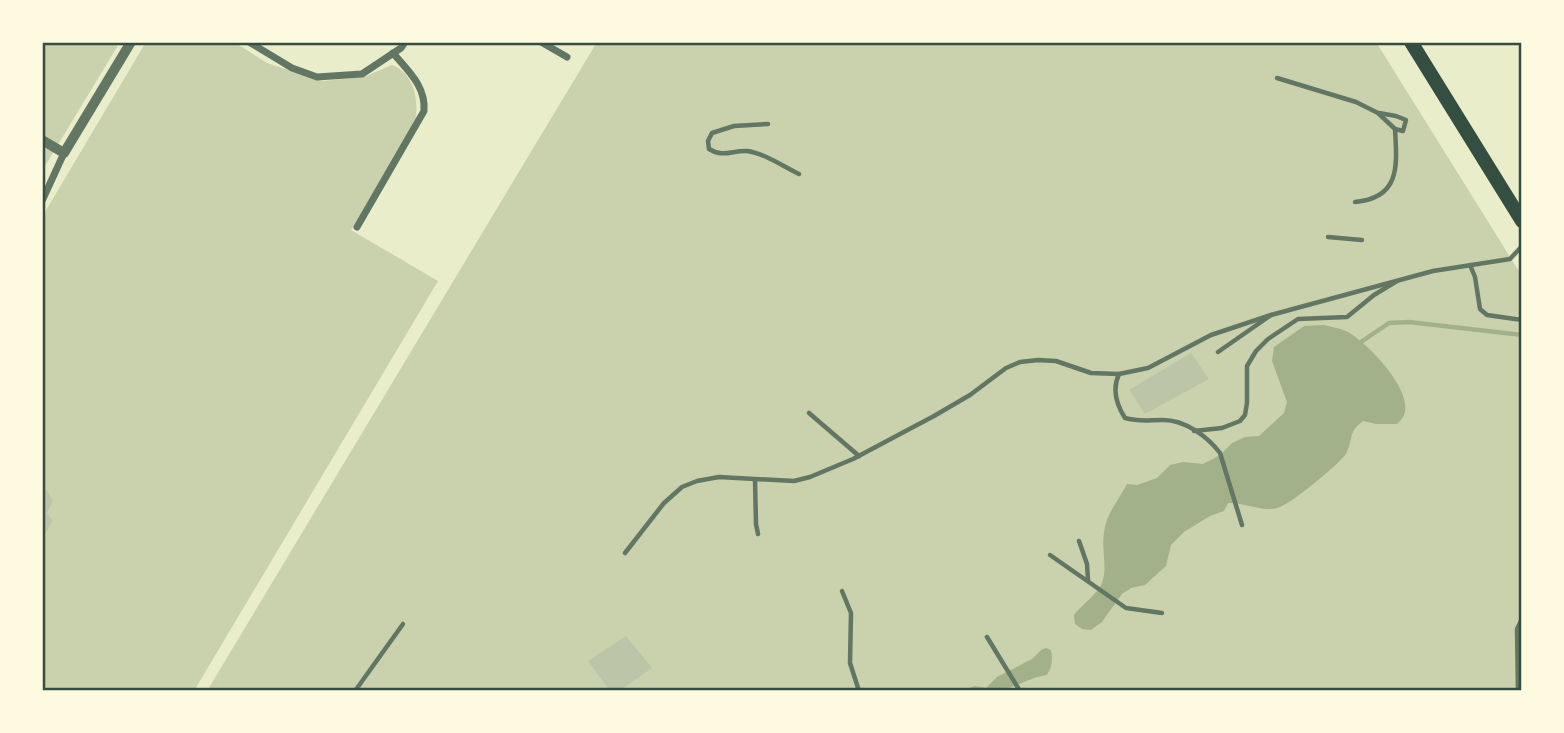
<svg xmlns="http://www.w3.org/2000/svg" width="1564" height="733" font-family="Manrope,sans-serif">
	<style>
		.green { fill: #cad2ad }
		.water { fill: #a3b18a }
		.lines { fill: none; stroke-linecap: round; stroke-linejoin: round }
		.stream { stroke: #a3b18a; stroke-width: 4.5 }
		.building { fill: #bcc5a7 }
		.service { stroke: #617663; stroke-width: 4.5 }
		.minor { stroke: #617663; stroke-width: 7 }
		.tertiary { stroke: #617663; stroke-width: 10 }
		.primary { stroke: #344e41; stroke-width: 14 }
		.neatline { fill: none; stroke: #344e41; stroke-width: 2.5 }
	</style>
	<rect width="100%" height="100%" fill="#e9edc9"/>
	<g class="green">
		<polygon points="42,42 120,42 42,171"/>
		<path d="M146 42H234L267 63 322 81 364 77 392 65C415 74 419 101 415 122L351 230 438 281 194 691H42V217Z"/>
		<polygon points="597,42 1376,42 1522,276 1522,691 207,691"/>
	</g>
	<g class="water">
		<path d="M1324 325C1331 327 1339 328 1346 331 1366 341 1414 390 1404 415 1403 418 1400 421 1397 424H1376L1363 421C1347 433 1354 439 1346 454 1339 464 1289 506 1277 508 1260 512 1245 502 1228 503L1224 511 1210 516 1184 532 1171 545 1166 566 1145 585 1131 588 1122 594 1102 622 1091 630 1082 629 1075 624 1074 615C1081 606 1093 597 1100 587 1109 572 1101 550 1104 533 1106 514 1118 501 1127 484L1137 485 1157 478 1170 465 1183 462 1203 464 1220 455 1232 443 1245 437 1259 436 1284 413 1287 402 1272 361 1274 347 1304 326Z"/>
		<path d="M1046 648 1051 650C1053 659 1052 667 1047 675 1028 677 1003 696 987 689V691H960L975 686 986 688 997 677 1032 659 1041 650Z"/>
	</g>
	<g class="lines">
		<polyline class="stream" points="1361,342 1389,323 1409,322 1522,335"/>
	</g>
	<g class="building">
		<polygon points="1191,353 1209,379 1145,414 1129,390"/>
		<polygon points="42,486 46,489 53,501 47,513 53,521 45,534 42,534"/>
		<polygon points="626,636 652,668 619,691 610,691 588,661"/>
	</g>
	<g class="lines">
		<g class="service">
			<path d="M1277 78 1356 102 1378 113 1395 129C1397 165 1401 198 1355 202"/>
			<polyline points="1379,113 1396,116 1406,120 1403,131 1395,129"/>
			<path d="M768 124 734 126 712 133 708 141 709 149C723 158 733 150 747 151 764 153 784 167 799 174"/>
			<polyline points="1328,237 1362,240"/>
			<polyline points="1470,265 1475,277 1480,309 1487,315 1522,320"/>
			<polyline points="1218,352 1271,315 1433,271 1510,259 1522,246"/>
			<path d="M1119 374C1112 389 1116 404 1125 418 1139 422 1149 420 1163 420 1185 420 1207 436 1220 453L1242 525"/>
			<polyline points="809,413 859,456"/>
			<polyline points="1194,431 1222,428 1240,421 1245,415 1247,403 1247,366 1256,351 1268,339 1298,319 1347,317 1374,295 1397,281"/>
			<polyline points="755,480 756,524 758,534"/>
			<polyline points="1079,541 1087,564 1088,580"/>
			<polyline points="625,553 664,503 682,487 697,481 719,477 794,481 810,477 853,459 934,416 970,395 1006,368 1020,362 1038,360 1056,361 1091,373 1119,374 1148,368 1211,335 1271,315"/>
			<polyline points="1050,555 1126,608 1162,613"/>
			<polyline points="842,591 851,613 850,663 859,691"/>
			<polyline points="987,637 1020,691"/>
			<polyline points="355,691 403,624"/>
			<polyline points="1518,691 1517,629 1522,619"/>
		</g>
		<g class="minor">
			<polyline points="249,42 292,68 317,77 362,74 401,48 405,42"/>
			<polyline points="541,42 567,57"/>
			<polyline points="42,201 64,153"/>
			<path d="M357 227 424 111C426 86 408 71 393 53"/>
		</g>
		<polyline class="tertiary" points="42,140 64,153 131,42"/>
		<polyline class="primary" points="1411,42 1522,221"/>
	</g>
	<rect width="1564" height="733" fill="none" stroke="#fefae0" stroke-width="88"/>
	<rect x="44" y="44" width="1476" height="645" class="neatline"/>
</svg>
